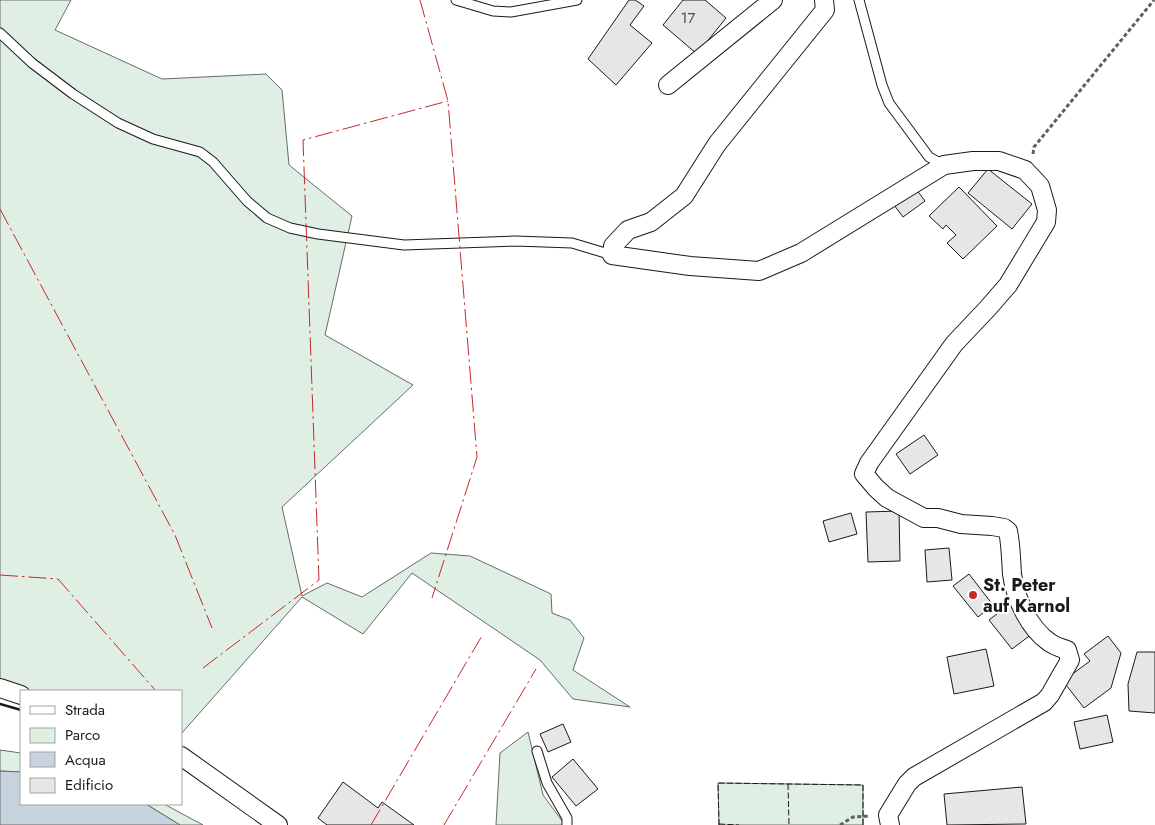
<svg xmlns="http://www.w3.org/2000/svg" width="1155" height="825" font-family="Jost,sans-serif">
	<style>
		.green { fill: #e0efe3; stroke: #6a6a6a }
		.water { fill: #c6d2dc; stroke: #6a6a6a }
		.building { fill: #e6e6e6; stroke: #1a1a1a }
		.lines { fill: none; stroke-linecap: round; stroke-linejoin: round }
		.service-casing { stroke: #1a1a1a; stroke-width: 11 }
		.minor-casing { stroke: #1a1a1a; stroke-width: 20 }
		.path { stroke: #5f5f5f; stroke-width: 3; stroke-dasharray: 4 2.5; stroke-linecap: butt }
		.service { stroke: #fff; stroke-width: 9 }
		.minor { stroke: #fff; stroke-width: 18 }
		.fence { stroke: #1a1a1a; stroke-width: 1; stroke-dasharray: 6 2.5; stroke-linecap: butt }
		.wall { stroke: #1a1a1a; stroke-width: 2.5 }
		.power { stroke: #c62828; stroke-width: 1; stroke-dasharray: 18 4 2.5 4; stroke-linecap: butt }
		.poi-dot { fill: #c62828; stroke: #fff; stroke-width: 2 }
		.labels { text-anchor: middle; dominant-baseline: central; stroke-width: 4; stroke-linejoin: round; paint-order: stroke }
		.number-label { font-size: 15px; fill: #4d4d4d }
		.poi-label { font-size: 18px; font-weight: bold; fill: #1a1a1a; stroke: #fff; text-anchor: start }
	</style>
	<rect width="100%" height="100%" fill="#fff"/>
	<g class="green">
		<polygon points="0,0 71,0 55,30 162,79 266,74 282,90 289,165 352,216 325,335 413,385 282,507 302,596 327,583 362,597 431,553 470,556 551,594 552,613 570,620 584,638 573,670 630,707 573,699 540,660 412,573 363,634 302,597 181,734 181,691 21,691 0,686"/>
		<polygon points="528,732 543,795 565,825 496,825 500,753"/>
		<polygon points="0,750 21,753 21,772 0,771"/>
		<polygon points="718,783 863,785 863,825 719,825"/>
		<polygon points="146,804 164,804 203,825 180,825"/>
	</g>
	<polygon class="water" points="0,771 21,772 21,804 146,804 180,825 0,825"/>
	<g class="building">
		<polygon points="629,0 635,0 644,6 630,25 652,43 616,85 588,59"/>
		<polygon points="683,0 705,0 726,18 697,54 663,25"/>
		<polygon points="988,169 1032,204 1012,229 968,193"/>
		<polygon points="959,187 997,226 963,259 947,243 956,235 946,225 943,229 929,216"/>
		<polygon points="916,189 925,201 903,217 894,205"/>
		<polygon points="924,435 938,455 910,474 896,454"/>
		<polygon points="899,511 900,561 868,562 866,512"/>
		<polygon points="851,513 857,534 829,542 823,521"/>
		<polygon points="949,548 952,580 927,582 925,550"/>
		<polygon points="969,574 993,605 978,617 953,586"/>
		<polygon points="1010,604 1032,634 1012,649 989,620"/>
		<polygon points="1108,636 1121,653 1111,688 1084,708 1063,681 1090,661 1084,654"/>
		<polygon points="986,649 994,686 954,694 947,657"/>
		<polygon points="1137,652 1155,652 1155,713 1129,711 1128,684"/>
		<polygon points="1107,715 1113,742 1080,749 1074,722"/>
		<polygon points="563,724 571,742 548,752 540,734"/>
		<polygon points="573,759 598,789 576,806 552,777"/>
		<polygon points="343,782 378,808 382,802 414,825 327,825 318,818"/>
		<polygon points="1022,787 1026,824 947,825 944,794"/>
	</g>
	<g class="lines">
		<g class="service-casing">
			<g id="service">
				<polyline points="456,0 493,11 511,12 577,0"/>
				<polyline points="859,0 882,85 889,103 929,157 944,165"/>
				<polyline points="0,33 32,63 73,94 118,123 153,139 200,152 213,162 247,201 267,218 290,228 318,234 404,245 515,241 572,243 612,255"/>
				<polyline points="537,751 547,783 567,818 567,825"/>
			</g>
		</g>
		<g class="minor-casing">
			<g id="minor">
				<path d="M824 0 825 10 717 144 684 196 651 222 628 230 613 246 612 255 690 266 759 271 801 253 944 165 973 161H999L1025 170 1040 186 1047 210 1046 222 1008 285 988 308 954 344 869 463 864 474 876 488 887 498 924 518H938L961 524 992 526 1004 528 1008 531C1011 545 1011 560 1012 574 1015 598 1029 628 1049 642 1054 646 1061 648 1067 650L1070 660 1050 695 1044 702 914 777 907 784 888 815 890 825"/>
				<polyline points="668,85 773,0"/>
				<polyline points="0,688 21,695"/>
				<polyline points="181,756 278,825"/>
			</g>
		</g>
		<g class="path">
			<polyline points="1033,154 1034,147 1154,0"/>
			<polyline points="840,825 853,817 870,816"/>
		</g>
		<use href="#service" class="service"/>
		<use href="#minor" class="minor"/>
		<g class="fence">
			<polyline points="788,784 789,825"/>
			<polyline points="719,824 739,825"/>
			<polyline points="719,825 718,783 863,785 863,825"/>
		</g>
		<polyline class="wall" points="0,704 21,710"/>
		<g class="power">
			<polyline points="420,0 448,101 477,457 432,598"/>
			<polyline points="0,209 175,535 212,628"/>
			<polyline points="0,575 58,579 156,691"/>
			<polyline points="203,668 319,580 303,140 448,101"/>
			<polyline points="371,825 483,634"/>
			<polyline points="444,825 536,669"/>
		</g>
	</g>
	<circle class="poi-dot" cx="973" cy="595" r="5"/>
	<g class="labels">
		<g class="number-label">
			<text x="688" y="18">17</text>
		</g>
		<g class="poi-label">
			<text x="983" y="585">St. Peter<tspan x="983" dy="21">auf Karnol</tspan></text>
		</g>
	</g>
	<rect x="20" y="690" width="162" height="115" fill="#ffffff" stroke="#a3a3a3"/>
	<rect x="30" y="706" width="25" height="8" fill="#ffffff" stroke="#a3a3a3"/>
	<text x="65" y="715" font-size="15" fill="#1a1a1a">Strada</text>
	<rect x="30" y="728" width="25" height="15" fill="#e0efe3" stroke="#a3a3a3"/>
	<text x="65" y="740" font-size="15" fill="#1a1a1a">Parco</text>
	<rect x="30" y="752" width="25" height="15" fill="#c6d2dc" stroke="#a3a3a3"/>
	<text x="65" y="765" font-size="15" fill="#1a1a1a">Acqua</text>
	<rect x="30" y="778" width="25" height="15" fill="#e6e6e6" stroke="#a3a3a3"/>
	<text x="65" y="790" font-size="15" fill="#1a1a1a">Edificio</text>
</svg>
